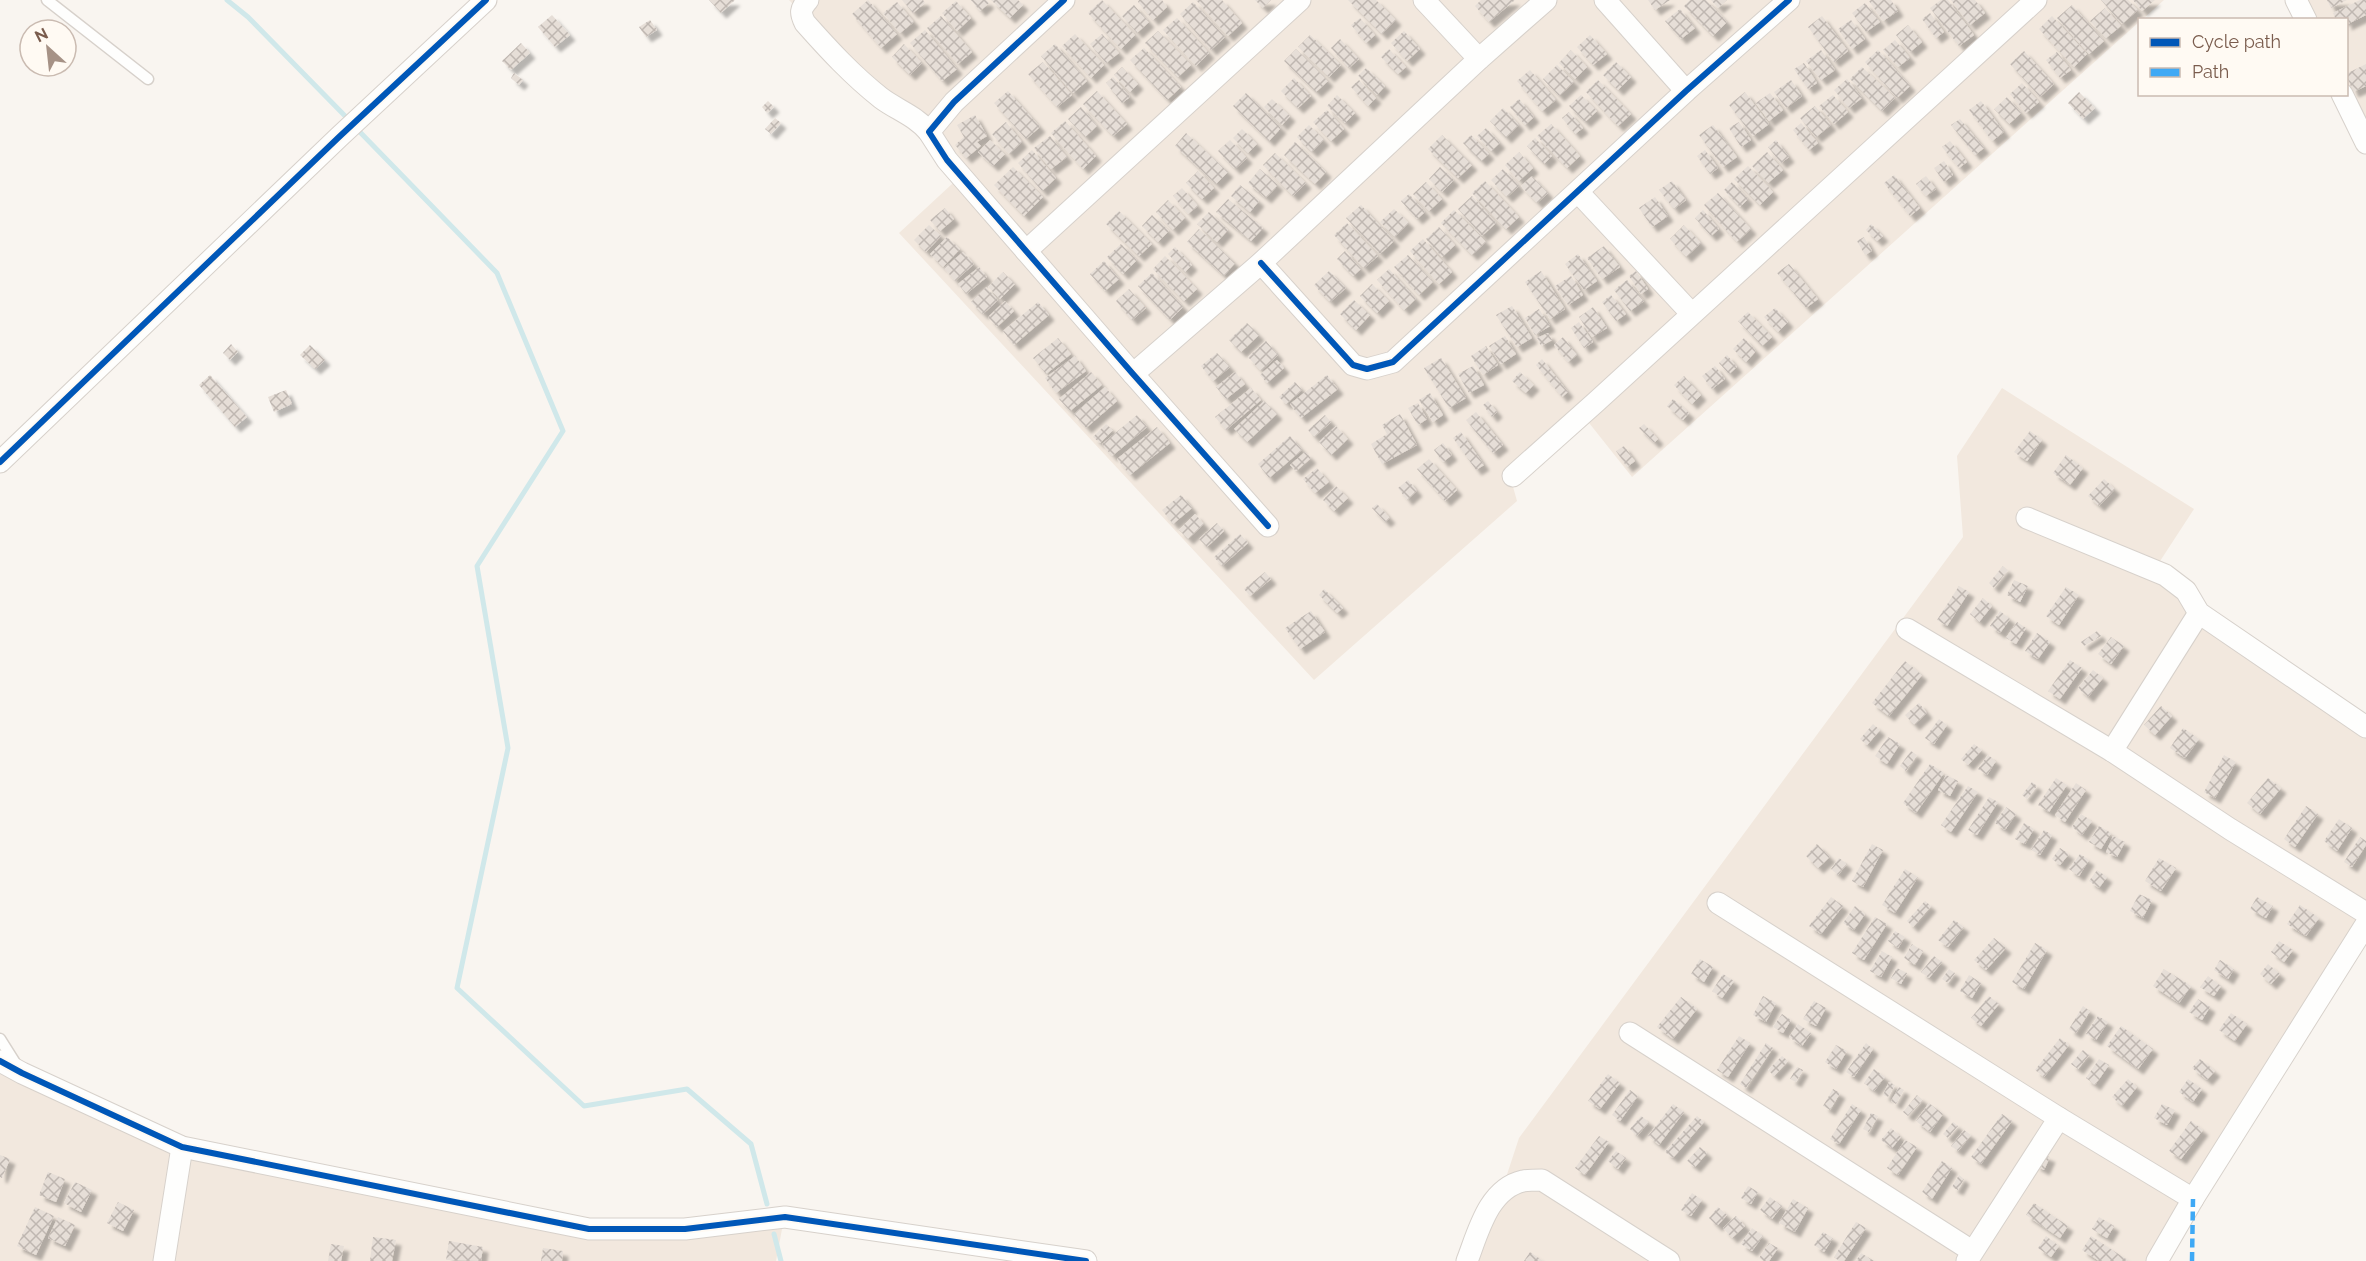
<svg xmlns="http://www.w3.org/2000/svg" width="2366" height="1261" font-family="Raleway,sans-serif">
	<style>
		.residential { fill: #f2e8de }
		.lines { fill: none; stroke-linecap: round; stroke-linejoin: round }
		.stream { stroke: #d0e8ea; stroke-width: 5 }
		.building { fill: url(#building-cross-hatch); filter: url(#shadow) }
		.lane-casing { stroke: #d7d1cb; stroke-width: 13 }
		.street-casing { stroke: #d7d1cb; stroke-width: 23 }
		.lane { stroke: #fefefd; stroke-width: 10 }
		.street { stroke: #fefefd; stroke-width: 21 }
		.quiet { stroke: #3fa9f5; stroke-width: 4.5; stroke-dasharray: 9 4.5; stroke-linecap: butt }
		.cycleway-casing { stroke: #fffaf3; stroke-width: 10 }
		.cycleway { stroke: #0057b8; stroke-width: 6 }
	</style>
	<defs>
		<pattern id="building-cross-hatch" width="8" height="8" patternUnits="userSpaceOnUse" patternTransform="scale(1.5)"><rect width="8" height="8" fill="#e6ded7"/><path d="M0 0l8 8M0 8l8-8" fill="none" stroke="#bfb7b1"/></pattern>
		<filter id="shadow"><feDropShadow dx="5.5" dy="5.5" stdDeviation="1.5" flood-color="#0004"/></filter>
	</defs>
	<rect width="100%" height="100%" fill="#f9f5f0"/>
	<g class="residential">
		<polygon points="789,0 2164,0 2143,19 2140,20 2139,22 1632,477 1578,409 1508,469 1517,501 1314,680 899,233 965,172 855,67"/>
		<polygon points="2304,0 2366,0 2366,127 2347,87 2346,20 2313,19"/>
		<polygon points="2002,388 2194,509 2149,578 2162,583 2366,737 2366,913 2149,1261 1476,1261 1494,1214 1519,1138 1963,537 1957,456"/>
		<polygon points="0,1063 190,1157 591,1236 783,1224 776,1261 0,1261"/>
	</g>
	<g class="lines">
		<g class="stream">
			<polyline points="227,0 248,17 350,121"/>
			<polyline points="356,128 497,273 563,431 477,566 508,748 457,988 584,1106 687,1089 751,1144 767,1204"/>
			<polyline points="774,1234 781,1261"/>
		</g>
	</g>
	<g class="building">
		<polygon points="709,0 735,0 721,13"/>
		<polygon points="868,0 897,34 881,48 852,14"/>
		<polygon points="902,0 923,0 925,3 913,13"/>
		<polygon points="971,0 986,0 989,3 980,11"/>
		<polygon points="991,0 1018,0 1023,5 1010,18"/>
		<polygon points="1102,0 1135,35 1121,49 1088,13"/>
		<polygon points="1139,0 1162,0 1167,7 1153,20 1138,2"/>
		<polygon points="1196,0 1222,0 1242,23 1228,36"/>
		<polygon points="1255,0 1271,0 1263,8"/>
		<polygon points="1348,0 1376,0 1396,20 1382,34"/>
		<polygon points="1481,0 1515,0 1489,22 1475,6"/>
		<polygon points="1648,0 1670,0 1655,10"/>
		<polygon points="1690,0 1706,0 1727,22 1713,36 1684,6"/>
		<polygon points="1711,0 1727,0 1718,8"/>
		<polygon points="1871,0 1891,0 1898,11 1883,21 1869,1"/>
		<polygon points="1941,0 1948,0 1974,35 1959,46 1930,8"/>
		<polygon points="1951,0 1975,0 1985,13 1970,25"/>
		<polygon points="2101,0 2128,0 2138,10 2122,24"/>
		<polygon points="2133,0 2155,0 2142,11"/>
		<polygon points="2327,0 2347,0 2331,8"/>
		<polygon points="2360,0 2366,0 2366,15 2346,25 2346,20 2336,20 2333,13"/>
		<polygon points="956,1 971,18 957,31 942,13"/>
		<polygon points="897,2 914,22 900,33 883,13"/>
		<polygon points="1193,2 1225,37 1211,50 1180,14"/>
		<polygon points="1865,3 1880,22 1866,32 1852,13"/>
		<polygon points="1134,5 1149,22 1137,33 1122,16"/>
		<polygon points="2072,5 2104,41 2089,54 2057,18"/>
		<polygon points="2105,8 2121,26 2106,38 2090,21"/>
		<polygon points="1680,9 1695,28 1681,39 1665,21"/>
		<polygon points="1930,13 1944,32 1936,38 1922,19"/>
		<polygon points="552,15 570,35 555,47 538,27"/>
		<polygon points="941,16 972,52 958,64 927,28"/>
		<polygon points="1822,16 1848,51 1834,62 1808,27"/>
		<polygon points="2052,16 2087,54 2074,67 2039,29"/>
		<polygon points="1177,18 1209,53 1196,66 1163,30"/>
		<polygon points="1360,18 1375,35 1366,43 1351,25"/>
		<polygon points="650,20 657,30 646,37 639,27"/>
		<polygon points="1851,20 1865,39 1852,49 1838,29"/>
		<polygon points="1908,25 1922,42 1910,52 1896,35"/>
		<polygon points="925,30 957,69 942,81 910,43"/>
		<polygon points="1158,31 1191,65 1178,77 1145,43"/>
		<polygon points="1404,31 1420,49 1407,61 1391,43"/>
		<polygon points="1075,34 1104,65 1091,78 1062,46"/>
		<polygon points="1102,34 1119,53 1106,63 1090,44"/>
		<polygon points="1310,35 1341,65 1329,77 1298,47"/>
		<polygon points="1590,35 1607,54 1593,65 1577,47"/>
		<polygon points="1340,39 1359,59 1349,68 1331,48"/>
		<polygon points="1895,40 1910,58 1898,67 1883,50"/>
		<polygon points="521,43 530,53 511,70 502,61"/>
		<polygon points="904,44 922,63 910,75 892,57"/>
		<polygon points="1055,44 1087,81 1073,93 1041,56"/>
		<polygon points="1144,48 1181,87 1167,100 1130,60"/>
		<polygon points="1296,49 1328,81 1316,92 1284,61"/>
		<polygon points="1389,49 1406,67 1398,74 1381,57"/>
		<polygon points="1571,50 1587,67 1575,79 1559,63"/>
		<polygon points="1821,50 1835,70 1821,80 1806,61"/>
		<polygon points="1878,50 1910,86 1897,98 1865,62"/>
		<polygon points="2024,51 2054,84 2040,97 2010,64"/>
		<polygon points="2057,52 2071,70 2060,78 2046,60"/>
		<polygon points="1043,62 1072,95 1057,107 1028,74"/>
		<polygon points="1616,62 1631,77 1618,90 1603,75"/>
		<polygon points="1804,63 1817,83 1808,89 1794,69"/>
		<polygon points="2366,64 2366,86 2353,92 2346,74"/>
		<polygon points="1557,65 1574,82 1559,96 1543,79"/>
		<polygon points="1122,67 1138,84 1130,92 1114,75"/>
		<polygon points="1862,67 1895,98 1882,111 1850,79"/>
		<polygon points="1366,68 1385,86 1377,95 1358,76"/>
		<polygon points="1530,70 1556,100 1542,111 1517,81"/>
		<polygon points="514,73 523,80 519,85 511,78"/>
		<polygon points="1113,77 1130,97 1122,103 1106,83"/>
		<polygon points="1294,78 1311,96 1298,108 1281,91"/>
		<polygon points="1847,79 1862,98 1849,108 1834,90"/>
		<polygon points="1359,80 1376,98 1368,106 1351,87"/>
		<polygon points="1598,80 1631,114 1618,126 1586,92"/>
		<polygon points="1791,80 1802,96 1786,108 1774,92"/>
		<polygon points="2022,83 2039,102 2026,113 2010,94"/>
		<polygon points="1008,91 1040,127 1026,139 994,103"/>
		<polygon points="1097,91 1127,124 1113,136 1083,104"/>
		<polygon points="1745,92 1769,124 1753,136 1729,105"/>
		<polygon points="2079,92 2095,108 2083,119 2068,103"/>
		<polygon points="1246,93 1281,128 1269,141 1233,106"/>
		<polygon points="1770,93 1783,110 1769,121 1756,103"/>
		<polygon points="1337,95 1355,113 1345,123 1327,106"/>
		<polygon points="1581,95 1597,111 1585,122 1569,106"/>
		<polygon points="1833,95 1848,112 1834,124 1819,106"/>
		<polygon points="2007,97 2021,113 2009,124 1994,109"/>
		<polygon points="1272,99 1290,116 1282,125 1264,107"/>
		<polygon points="1519,99 1534,117 1525,125 1510,107"/>
		<polygon points="768,101 774,107 767,113 762,107"/>
		<polygon points="1981,101 2004,132 1992,141 1969,110"/>
		<polygon points="1815,106 1831,125 1816,137 1800,118"/>
		<polygon points="1081,107 1097,126 1085,137 1068,119"/>
		<polygon points="1503,108 1519,125 1506,138 1490,121"/>
		<polygon points="1327,110 1344,129 1331,141 1313,122"/>
		<polygon points="1569,112 1583,128 1575,134 1562,118"/>
		<polygon points="975,115 987,136 977,142 981,146 966,158 955,145 964,137 957,125"/>
		<polygon points="775,118 781,123 771,134 765,129"/>
		<polygon points="1960,119 1984,148 1975,155 1951,125"/>
		<polygon points="1065,121 1096,156 1083,169 1051,133"/>
		<polygon points="1006,122 1022,142 1009,154 992,134"/>
		<polygon points="1739,122 1751,140 1741,147 1729,128"/>
		<polygon points="1801,123 1818,143 1809,150 1793,130"/>
		<polygon points="1551,124 1580,156 1567,168 1537,136"/>
		<polygon points="1309,125 1324,140 1312,152 1297,137"/>
		<polygon points="1713,125 1737,157 1723,167 1699,135"/>
		<polygon points="1486,128 1500,143 1491,151 1477,136"/>
		<polygon points="1242,129 1257,144 1248,153 1233,138"/>
		<polygon points="1186,133 1228,172 1216,184 1175,146"/>
		<polygon points="1442,135 1472,165 1458,178 1428,149"/>
		<polygon points="1471,135 1489,154 1481,161 1463,143"/>
		<polygon points="1050,136 1067,157 1051,169 1034,148"/>
		<polygon points="1535,138 1552,156 1544,164 1527,146"/>
		<polygon points="990,140 1005,154 993,166 978,152"/>
		<polygon points="1230,140 1247,158 1235,169 1218,151"/>
		<polygon points="1776,140 1789,157 1781,163 1768,147"/>
		<polygon points="1950,141 1967,162 1959,168 1942,147"/>
		<polygon points="1295,142 1326,172 1315,184 1284,155"/>
		<polygon points="1032,150 1056,178 1042,191 1018,163"/>
		<polygon points="1705,150 1718,168 1710,174 1697,156"/>
		<polygon points="1519,152 1533,168 1519,181 1505,165"/>
		<polygon points="1767,152 1783,170 1768,183 1752,166"/>
		<polygon points="1275,153 1306,183 1293,196 1263,165"/>
		<polygon points="1944,161 1953,175 1944,182 1934,168"/>
		<polygon points="1748,166 1773,192 1760,205 1734,179"/>
		<polygon points="1013,167 1043,197 1024,216 994,185"/>
		<polygon points="1440,167 1454,180 1442,192 1429,179"/>
		<polygon points="1260,169 1278,185 1266,198 1248,183"/>
		<polygon points="1503,169 1519,186 1507,197 1491,180"/>
		<polygon points="1198,171 1214,188 1202,199 1186,183"/>
		<polygon points="1894,175 1920,208 1910,216 1884,183"/>
		<polygon points="1532,176 1548,193 1537,203 1521,186"/>
		<polygon points="1926,176 1936,189 1926,196 1916,184"/>
		<polygon points="1485,181 1519,217 1506,229 1472,193"/>
		<polygon points="1672,181 1686,200 1674,209 1659,190"/>
		<polygon points="1426,182 1442,199 1429,211 1413,194"/>
		<polygon points="1732,182 1748,199 1740,207 1724,190"/>
		<polygon points="1240,185 1259,201 1250,212 1231,196"/>
		<polygon points="1182,188 1198,206 1188,214 1173,196"/>
		<polygon points="1718,193 1751,229 1737,242 1704,205"/>
		<polygon points="1409,194 1425,212 1417,219 1401,201"/>
		<polygon points="1472,196 1496,223 1482,236 1458,209"/>
		<polygon points="1655,197 1668,216 1652,227 1639,208"/>
		<polygon points="1228,199 1263,228 1251,241 1216,212"/>
		<polygon points="1168,200 1185,218 1173,230 1156,212"/>
		<polygon points="1361,205 1394,241 1380,254 1346,218"/>
		<polygon points="945,208 954,219 940,231 930,220"/>
		<polygon points="1394,209 1409,223 1395,237 1380,222"/>
		<polygon points="1454,210 1486,242 1472,255 1441,223"/>
		<polygon points="1703,210 1719,229 1711,236 1695,218"/>
		<polygon points="1119,211 1152,244 1139,256 1106,224"/>
		<polygon points="1209,212 1228,230 1217,242 1197,224"/>
		<polygon points="1152,215 1169,231 1158,242 1142,226"/>
		<polygon points="1347,223 1378,256 1364,268 1334,235"/>
		<polygon points="1871,224 1883,236 1877,241 1866,230"/>
		<polygon points="929,225 941,236 926,252 914,240"/>
		<polygon points="1684,225 1701,243 1686,257 1670,239"/>
		<polygon points="1439,227 1455,245 1442,257 1426,239"/>
		<polygon points="1199,229 1235,263 1224,276 1187,242"/>
		<polygon points="947,237 960,249 943,267 930,254"/>
		<polygon points="1864,237 1872,251 1865,255 1857,241"/>
		<polygon points="1423,239 1452,272 1439,284 1410,251"/>
		<polygon points="1121,244 1137,260 1123,274 1107,257"/>
		<polygon points="1604,246 1620,267 1602,279 1587,258"/>
		<polygon points="1175,247 1192,265 1185,272 1168,254"/>
		<polygon points="1345,251 1361,269 1353,276 1337,259"/>
		<polygon points="963,252 974,264 955,281 944,268"/>
		<polygon points="1578,254 1597,281 1584,290 1565,264"/>
		<polygon points="1408,255 1433,282 1419,295 1394,267"/>
		<polygon points="1165,256 1197,289 1184,301 1153,269"/>
		<polygon points="1104,261 1119,279 1105,291 1090,274"/>
		<polygon points="1789,264 1818,299 1806,308 1777,273"/>
		<polygon points="979,267 987,277 966,294 958,284"/>
		<polygon points="1389,269 1416,299 1404,310 1377,280"/>
		<polygon points="1329,271 1346,288 1330,302 1314,285"/>
		<polygon points="1541,271 1565,309 1550,319 1525,282"/>
		<polygon points="1636,271 1648,289 1641,294 1629,276"/>
		<polygon points="1003,272 1015,284 1000,299 988,287"/>
		<polygon points="1152,273 1183,307 1170,320 1138,286"/>
		<polygon points="1571,276 1583,295 1568,305 1555,286"/>
		<polygon points="1627,280 1644,301 1630,311 1614,290"/>
		<polygon points="1372,284 1389,301 1377,313 1360,296"/>
		<polygon points="986,287 998,300 983,314 971,302"/>
		<polygon points="1129,289 1146,308 1132,320 1116,301"/>
		<polygon points="1611,295 1626,314 1616,321 1602,302"/>
		<polygon points="1354,300 1370,315 1356,330 1340,314"/>
		<polygon points="1005,301 1014,311 997,327 988,317"/>
		<polygon points="1038,302 1049,315 1014,345 1003,331"/>
		<polygon points="1512,306 1532,338 1517,347 1496,315"/>
		<polygon points="1593,307 1607,328 1592,337 1579,317"/>
		<polygon points="1775,308 1788,322 1778,332 1764,317"/>
		<polygon points="1539,309 1550,326 1535,335 1525,318"/>
		<polygon points="1748,312 1772,337 1762,346 1738,321"/>
		<polygon points="1579,322 1593,342 1584,348 1571,328"/>
		<polygon points="1247,323 1259,335 1241,352 1229,340"/>
		<polygon points="1548,333 1552,340 1541,346 1537,338"/>
		<polygon points="1505,336 1516,354 1501,364 1489,346"/>
		<polygon points="1563,337 1577,355 1568,362 1554,345"/>
		<polygon points="1058,338 1071,354 1046,374 1033,358"/>
		<polygon points="1744,338 1756,351 1746,362 1733,349"/>
		<polygon points="1266,341 1278,355 1261,371 1248,357"/>
		<polygon points="231,344 238,352 230,360 223,353"/>
		<polygon points="310,345 325,360 315,369 300,355"/>
		<polygon points="1486,346 1498,365 1483,375 1471,356"/>
		<polygon points="1217,353 1230,367 1213,381 1201,366"/>
		<polygon points="1727,355 1737,367 1729,374 1719,363"/>
		<polygon points="1075,356 1086,371 1056,393 1045,378"/>
		<polygon points="1441,358 1466,398 1449,408 1424,368"/>
		<polygon points="1542,359 1568,392 1562,397 1536,365"/>
		<polygon points="1277,360 1284,368 1267,383 1260,375"/>
		<polygon points="1473,366 1484,385 1469,393 1458,374"/>
		<polygon points="1715,366 1725,379 1712,389 1702,376"/>
		<polygon points="1091,372 1102,385 1070,411 1059,399"/>
		<polygon points="1235,372 1245,384 1226,399 1216,387"/>
		<polygon points="1520,372 1534,385 1526,393 1512,381"/>
		<polygon points="210,375 247,417 235,427 199,385"/>
		<polygon points="1327,375 1338,389 1301,418 1290,404"/>
		<polygon points="1684,376 1701,395 1692,404 1674,385"/>
		<polygon points="1295,382 1302,390 1286,404 1279,397"/>
		<polygon points="1105,387 1117,401 1086,428 1074,414"/>
		<polygon points="1251,388 1261,400 1226,430 1215,417"/>
		<polygon points="286,390 292,404 274,412 268,397"/>
		<polygon points="1430,393 1443,415 1433,422 1419,400"/>
		<polygon points="1673,399 1689,413 1683,420 1667,406"/>
		<polygon points="1264,401 1277,414 1247,442 1234,429"/>
		<polygon points="1488,401 1497,412 1492,417 1483,405"/>
		<polygon points="1418,403 1427,419 1418,425 1408,408"/>
		<polygon points="1476,412 1503,445 1493,453 1466,420"/>
		<polygon points="1400,414 1417,445 1382,464 1371,444 1387,434 1382,425"/>
		<polygon points="1137,415 1147,427 1112,456 1102,444"/>
		<polygon points="1325,415 1331,422 1314,437 1308,430"/>
		<polygon points="1106,424 1113,430 1100,443 1093,437"/>
		<polygon points="1644,424 1658,439 1654,443 1639,428"/>
		<polygon points="1336,426 1348,439 1331,455 1319,442"/>
		<polygon points="1157,427 1170,443 1130,475 1117,459"/>
		<polygon points="2030,431 2042,440 2027,461 2014,452"/>
		<polygon points="1461,432 1484,465 1476,470 1453,438"/>
		<polygon points="1290,436 1302,450 1269,478 1258,464"/>
		<polygon points="1443,443 1452,455 1443,462 1434,450"/>
		<polygon points="1624,446 1635,461 1627,467 1616,451"/>
		<polygon points="1305,452 1311,458 1296,471 1290,465"/>
		<polygon points="2066,455 2083,468 2070,485 2053,473"/>
		<polygon points="1429,459 1457,490 1445,501 1417,469"/>
		<polygon points="1317,468 1329,482 1315,493 1303,479"/>
		<polygon points="2104,479 2115,489 2099,506 2088,496"/>
		<polygon points="1408,480 1417,491 1407,500 1398,488"/>
		<polygon points="1336,486 1348,498 1334,511 1323,500"/>
		<polygon points="1181,495 1192,508 1173,524 1162,510"/>
		<polygon points="1377,504 1390,518 1385,522 1372,508"/>
		<polygon points="1195,514 1204,524 1188,539 1179,530"/>
		<polygon points="1217,523 1224,531 1207,547 1199,539"/>
		<polygon points="1240,534 1248,543 1222,566 1214,557"/>
		<polygon points="2003,566 2008,570 1994,588 1989,583"/>
		<polygon points="1265,572 1271,579 1250,596 1244,589"/>
		<polygon points="2014,580 2028,586 2020,602 2007,595"/>
		<polygon points="1959,586 1969,592 1947,626 1937,620"/>
		<polygon points="2066,587 2079,595 2059,625 2046,616"/>
		<polygon points="1324,589 1343,608 1337,613 1319,595"/>
		<polygon points="1983,598 1992,606 1979,622 1970,614"/>
		<polygon points="1311,611 1325,632 1300,649 1285,628"/>
		<polygon points="2000,611 2010,619 2000,633 1990,626"/>
		<polygon points="2017,622 2026,628 2016,644 2006,638"/>
		<polygon points="2097,631 2101,636 2084,646 2081,642"/>
		<polygon points="2037,633 2050,642 2038,659 2025,651"/>
		<polygon points="2111,637 2124,646 2111,664 2098,654"/>
		<polygon points="2070,660 2082,668 2060,699 2048,691"/>
		<polygon points="1905,661 1922,675 1889,716 1872,703"/>
		<polygon points="2093,670 2103,678 2088,697 2078,688"/>
		<polygon points="1919,703 1927,713 1914,725 1905,715"/>
		<polygon points="2161,706 2172,716 2155,735 2144,725"/>
		<polygon points="1939,719 1947,725 1934,744 1925,738"/>
		<polygon points="1873,724 1880,730 1867,745 1860,739"/>
		<polygon points="2183,728 2199,739 2185,758 2170,748"/>
		<polygon points="1888,737 1900,744 1887,764 1875,756"/>
		<polygon points="1974,744 1982,750 1968,765 1961,759"/>
		<polygon points="1911,751 1917,755 1906,771 1900,766"/>
		<polygon points="1988,755 1996,761 1987,775 1978,769"/>
		<polygon points="2224,755 2236,762 2215,798 2204,792"/>
		<polygon points="1930,764 1944,773 1916,813 1903,803"/>
		<polygon points="1946,775 1958,781 1950,796 1938,790"/>
		<polygon points="2056,778 2067,785 2049,812 2038,805"/>
		<polygon points="2268,778 2281,788 2260,814 2247,803"/>
		<polygon points="2032,782 2037,786 2027,799 2022,795"/>
		<polygon points="2076,783 2086,790 2065,822 2055,815"/>
		<polygon points="1968,786 1978,792 1951,832 1941,825"/>
		<polygon points="1989,797 1998,802 1977,835 1968,830"/>
		<polygon points="2306,806 2318,814 2295,847 2284,839"/>
		<polygon points="2006,807 2016,814 2005,830 1995,823"/>
		<polygon points="2081,814 2092,821 2082,835 2072,827"/>
		<polygon points="2339,819 2352,828 2337,851 2324,841"/>
		<polygon points="2024,823 2034,829 2025,844 2015,839"/>
		<polygon points="2099,826 2111,833 2101,849 2089,842"/>
		<polygon points="2044,830 2052,835 2040,855 2031,850"/>
		<polygon points="2113,836 2125,842 2117,857 2106,852"/>
		<polygon points="2360,837 2366,841 2366,845 2352,867 2344,862"/>
		<polygon points="1817,844 1830,857 1818,868 1806,856"/>
		<polygon points="1872,844 1883,850 1863,887 1852,881"/>
		<polygon points="2060,848 2069,854 2060,865 2052,859"/>
		<polygon points="2080,854 2089,860 2079,876 2069,869"/>
		<polygon points="1839,858 1847,864 1838,875 1831,869"/>
		<polygon points="2159,858 2176,868 2161,891 2145,881"/>
		<polygon points="1905,869 1918,877 1895,913 1882,905"/>
		<polygon points="2097,870 2107,877 2099,888 2089,881"/>
		<polygon points="2139,894 2152,900 2143,918 2130,911"/>
		<polygon points="1831,897 1843,906 1821,934 1809,926"/>
		<polygon points="2257,897 2273,906 2266,918 2250,909"/>
		<polygon points="1925,901 1931,906 1913,927 1907,921"/>
		<polygon points="2300,905 2319,918 2306,936 2287,924"/>
		<polygon points="1855,906 1865,914 1854,930 1843,923"/>
		<polygon points="1875,917 1887,924 1864,960 1852,953"/>
		<polygon points="1954,920 1964,927 1948,947 1938,940"/>
		<polygon points="1895,931 1905,937 1898,948 1888,941"/>
		<polygon points="1994,938 2006,948 1986,970 1974,960"/>
		<polygon points="2279,941 2293,950 2284,962 2271,952"/>
		<polygon points="2035,943 2047,950 2024,989 2012,982"/>
		<polygon points="1912,944 1923,951 1915,965 1904,958"/>
		<polygon points="1882,951 1892,957 1881,977 1870,971"/>
		<polygon points="1934,956 1942,962 1929,978 1921,972"/>
		<polygon points="1700,959 1713,967 1704,982 1691,974"/>
		<polygon points="2220,960 2234,969 2228,979 2214,970"/>
		<polygon points="2268,964 2280,974 2271,984 2260,974"/>
		<polygon points="1897,968 1907,973 1901,984 1891,978"/>
		<polygon points="1949,969 1955,973 1948,983 1942,979"/>
		<polygon points="2164,969 2191,986 2179,1003 2153,986"/>
		<polygon points="1723,974 1734,981 1722,998 1712,991"/>
		<polygon points="1969,975 1981,983 1972,998 1960,991"/>
		<polygon points="2208,976 2221,986 2214,996 2200,987"/>
		<polygon points="1763,996 1776,1003 1766,1022 1753,1015"/>
		<polygon points="1989,996 1999,1004 1981,1026 1971,1018"/>
		<polygon points="1681,997 1697,1009 1673,1039 1657,1027"/>
		<polygon points="2198,999 2210,1007 2202,1020 2189,1012"/>
		<polygon points="1814,1001 1826,1008 1816,1026 1803,1019"/>
		<polygon points="2083,1006 2090,1011 2076,1033 2069,1029"/>
		<polygon points="2231,1013 2247,1024 2235,1041 2219,1030"/>
		<polygon points="1782,1014 1791,1020 1783,1033 1773,1027"/>
		<polygon points="2098,1016 2108,1022 2096,1040 2086,1034"/>
		<polygon points="1798,1024 1811,1033 1802,1046 1789,1037"/>
		<polygon points="2121,1026 2153,1049 2138,1069 2107,1046"/>
		<polygon points="1739,1036 1750,1043 1728,1077 1717,1070"/>
		<polygon points="2060,1038 2069,1045 2044,1077 2035,1070"/>
		<polygon points="1766,1043 1773,1048 1746,1088 1740,1084"/>
		<polygon points="1866,1043 1873,1049 1854,1077 1846,1072"/>
		<polygon points="1836,1045 1847,1051 1836,1069 1825,1062"/>
		<polygon points="2083,1050 2089,1055 2078,1069 2071,1064"/>
		<polygon points="1782,1056 1788,1061 1774,1076 1768,1070"/>
		<polygon points="2099,1059 2109,1065 2095,1085 2086,1078"/>
		<polygon points="2200,1059 2215,1071 2207,1080 2192,1068"/>
		<polygon points="1797,1067 1803,1070 1796,1082 1790,1079"/>
		<polygon points="1874,1069 1885,1077 1874,1091 1864,1083"/>
		<polygon points="1608,1074 1620,1083 1600,1109 1588,1101"/>
		<polygon points="2128,1079 2137,1087 2122,1106 2112,1097"/>
		<polygon points="2188,1079 2202,1089 2193,1102 2179,1092"/>
		<polygon points="1889,1082 1895,1085 1888,1097 1883,1095"/>
		<polygon points="1899,1087 1904,1090 1896,1104 1891,1101"/>
		<polygon points="1833,1089 1840,1093 1830,1110 1823,1106"/>
		<polygon points="1630,1090 1638,1096 1620,1121 1612,1115"/>
		<polygon points="1917,1095 1923,1100 1908,1116 1903,1112"/>
		<polygon points="1929,1103 1943,1114 1930,1132 1916,1121"/>
		<polygon points="1673,1104 1684,1112 1659,1145 1648,1136"/>
		<polygon points="1852,1104 1861,1110 1839,1144 1830,1139"/>
		<polygon points="2162,1104 2175,1110 2167,1125 2154,1118"/>
		<polygon points="1871,1113 1878,1116 1869,1132 1863,1129"/>
		<polygon points="2002,1114 2012,1121 1981,1164 1971,1157"/>
		<polygon points="1641,1116 1649,1122 1637,1136 1630,1129"/>
		<polygon points="1697,1116 1704,1122 1673,1158 1665,1152"/>
		<polygon points="2191,1121 2203,1130 2181,1159 2169,1151"/>
		<polygon points="1953,1122 1958,1126 1948,1138 1943,1134"/>
		<polygon points="1891,1128 1901,1137 1892,1148 1881,1140"/>
		<polygon points="1964,1130 1971,1135 1958,1151 1951,1146"/>
		<polygon points="1599,1136 1609,1142 1585,1175 1575,1168"/>
		<polygon points="1905,1140 1917,1147 1898,1175 1887,1168"/>
		<polygon points="1700,1147 1707,1153 1695,1167 1687,1161"/>
		<polygon points="1616,1151 1626,1158 1618,1169 1608,1161"/>
		<polygon points="2040,1153 2050,1157 2044,1170 2035,1165"/>
		<polygon points="0,1155 10,1159 2,1178 0,1177"/>
		<polygon points="1942,1161 1952,1168 1932,1199 1922,1192"/>
		<polygon points="48,1172 65,1179 56,1202 39,1195"/>
		<polygon points="1959,1175 1964,1179 1958,1190 1952,1187"/>
		<polygon points="75,1182 92,1190 81,1212 64,1203"/>
		<polygon points="1748,1186 1758,1192 1751,1204 1741,1198"/>
		<polygon points="1692,1193 1702,1200 1691,1216 1681,1210"/>
		<polygon points="1770,1197 1782,1206 1772,1219 1760,1210"/>
		<polygon points="1793,1199 1808,1208 1795,1232 1779,1223"/>
		<polygon points="118,1202 134,1210 123,1231 107,1223"/>
		<polygon points="2034,1203 2068,1226 2060,1238 2026,1215"/>
		<polygon points="35,1207 54,1216 36,1255 17,1246"/>
		<polygon points="1718,1207 1727,1215 1717,1226 1709,1218"/>
		<polygon points="1736,1216 1745,1226 1732,1238 1723,1228"/>
		<polygon points="58,1217 75,1225 65,1246 48,1238"/>
		<polygon points="2099,1217 2114,1226 2107,1238 2092,1229"/>
		<polygon points="1856,1222 1866,1228 1844,1261 1839,1261 1834,1257"/>
		<polygon points="1752,1228 1763,1236 1752,1251 1741,1244"/>
		<polygon points="1823,1232 1833,1238 1824,1252 1814,1245"/>
		<polygon points="2046,1236 2059,1246 2051,1257 2038,1248"/>
		<polygon points="2091,1236 2129,1261 2099,1261 2082,1250"/>
		<polygon points="373,1237 396,1240 392,1261 370,1261"/>
		<polygon points="449,1241 483,1247 481,1261 446,1260"/>
		<polygon points="1769,1243 1778,1248 1769,1261 1764,1261 1759,1258"/>
		<polygon points="331,1244 344,1246 341,1261 328,1261"/>
		<polygon points="543,1248 563,1251 562,1261 541,1261"/>
		<polygon points="1530,1252 1543,1261 1524,1261"/>
		<polygon points="1861,1253 1874,1261 1856,1261"/>
	</g>
	<g class="lines">
		<g class="lane-casing">
			<g id="lane">
				<polyline points="47,0 148,79"/>
				<polyline points="0,1039 17,1066"/>
			</g>
		</g>
		<g class="street-casing">
			<g id="street">
				<path d="M808 0C800 9 800 13 805 23 829 50 852 75 881 98 897 110 916 116 929 132"/>
				<polyline points="1064,0 954,102 929,132 947,160 1133,374 1268,526"/>
				<polyline points="1424,0 1479,59"/>
				<polyline points="1605,0 1686,91"/>
				<polyline points="2296,0 2306,20"/>
				<polyline points="2342,94 2366,143"/>
				<polyline points="1578,192 1691,313"/>
				<polyline points="1026,251 1300,0"/>
				<polyline points="1261,263 1353,365 1367,369 1393,362 1686,91 1789,0"/>
				<polyline points="1133,374 1261,263 1479,59 1546,0"/>
				<polyline points="0,462 339,137 486,0"/>
				<polyline points="1513,476 1596,402 2036,0"/>
				<polyline points="2027,518 2165,575 2186,591 2199,613 2366,727"/>
				<polyline points="1907,629 2112,751 2230,829 2366,913"/>
				<polyline points="2112,751 2199,613"/>
				<polyline points="1718,903 2059,1118 2193,1199"/>
				<polyline points="1630,1033 1972,1251"/>
				<polyline points="0,1061 22,1073 182,1147 589,1229 685,1229 785,1217 1086,1261"/>
				<polyline points="164,1261 182,1147"/>
				<path d="M1467 1261C1478 1233 1488 1189 1523 1181 1529 1180 1536 1180 1542 1180L1669 1261"/>
				<polyline points="1967,1261 2059,1118"/>
				<polyline points="2157,1261 2193,1199 2366,924"/>
			</g>
		</g>
		<use href="#lane" class="lane"/>
		<use href="#street" class="street"/>
		<polyline class="quiet" points="2192,1261 2193,1199"/>
		<g class="cycleway-casing">
			<g id="cycleway">
				<polyline points="1064,0 954,102 929,132 947,160 1133,374 1268,526"/>
				<polyline points="1261,263 1353,365 1367,369 1393,362 1686,91 1789,0"/>
				<polyline points="0,462 339,137 486,0"/>
				<polyline points="0,1061 22,1073 182,1147 589,1229 685,1229 785,1217 1086,1261"/>
			</g>
		</g>
		<use href="#cycleway" class="cycleway"/>
	</g>
	<rect x="2138" y="18" width="210" height="78" fill="#fffaf3" stroke="#cabbb1" stroke-width="1.5"/>
	<rect x="2150" y="38" width="30" height="9" fill="#0057b8" stroke="#cabbb1" stroke-width="1.5"/>
	<text x="2192" y="48" font-size="18" fill="#7a5c4d">Cycle path</text>
	<rect x="2150" y="68" width="30" height="9" fill="#3fa9f5" stroke="#cabbb1" stroke-width="1.5"/>
	<text x="2192" y="78" font-size="18" fill="#7a5c4d">Path</text>
	<g transform="translate(48 48) rotate(333)"><circle r="28" fill="#fffaf3" stroke="#cabbb1" stroke-width="1.5"/>
	<path d="M0-4.5L10 22L0 15L-10 22Z" fill="#a69286"/>
	<text y="-9" font-size="16" font-weight="bold" text-anchor="middle" fill="#7a5c4d">N</text>
	</g>
</svg>
